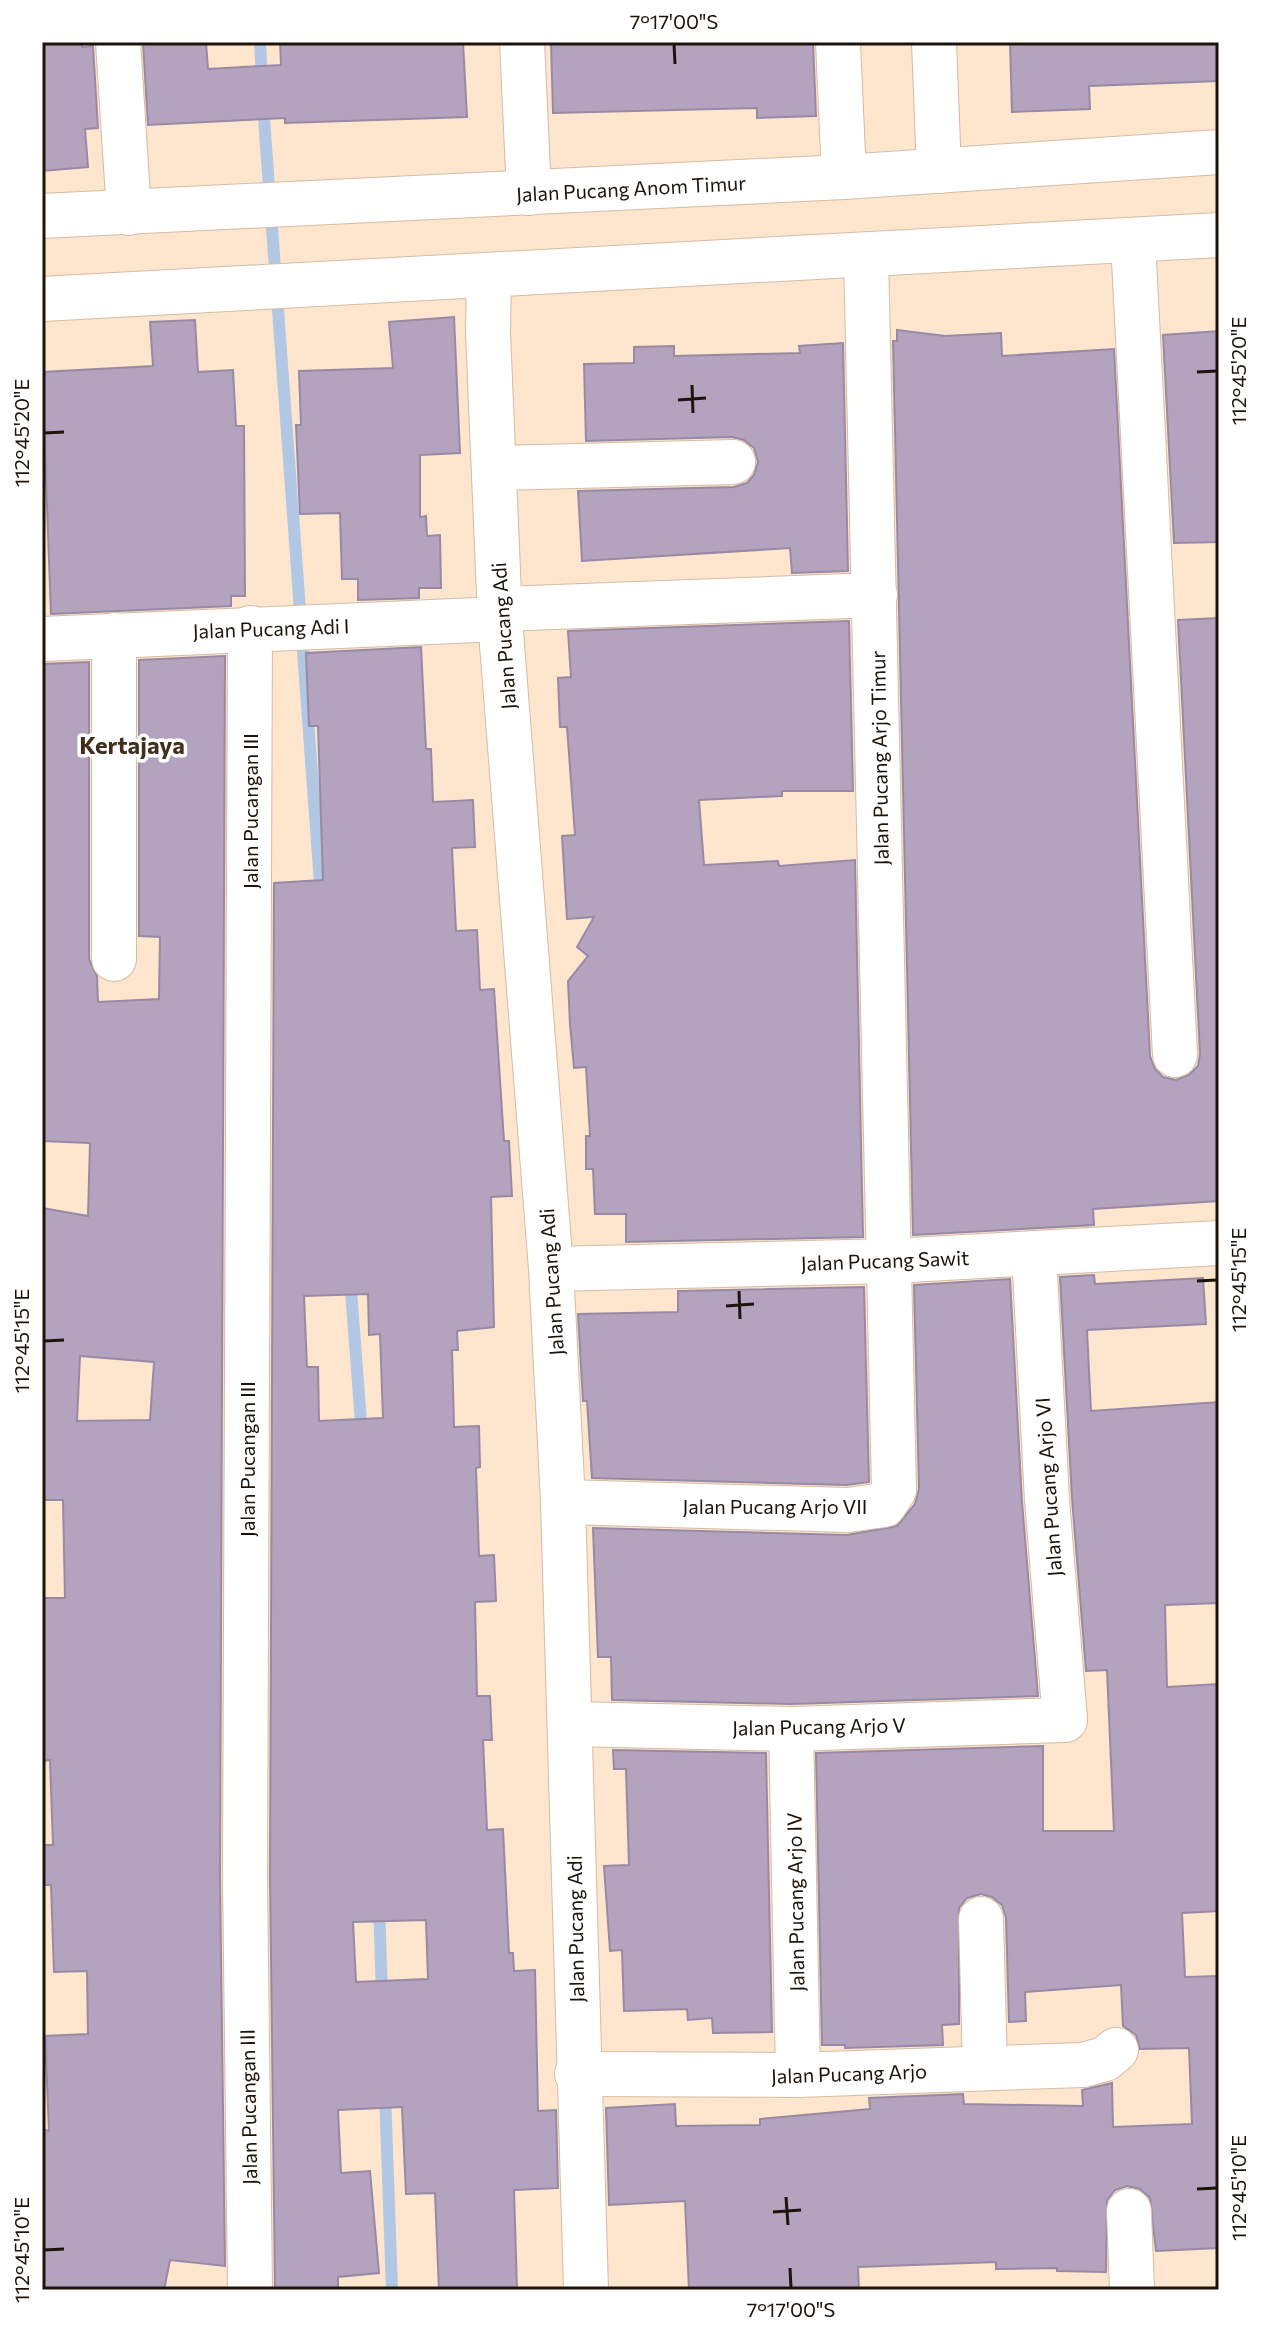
<svg xmlns="http://www.w3.org/2000/svg" width="1261" height="2332" font-family="Commissioner,sans-serif">
	<style>
		.lines { fill: none; stroke-linecap: round; stroke-linejoin: round }
		.stream { stroke: #b2c7e3; stroke-width: 12 }
		.building { fill: #b3a3bf; stroke: #9889a4; stroke-width: 2; fill-rule: evenodd }
		.minor-casing { stroke: #d4bca4; stroke-width: 46 }
		.major-casing { stroke: #d4bca4; stroke-width: 46 }
		.minor { stroke: #fff; stroke-width: 44 }
		.major { stroke: #fff; stroke-width: 44 }
		.ticks { fill: none; stroke: #1c130b; stroke-width: 3 }
		.labels { text-anchor: middle; dominant-baseline: central; stroke-width: 7; stroke-linejoin: round; paint-order: stroke }
		.street-label { font-size: 20px; fill: #1c130b; stroke: #fff }
		.quarter-label { font-size: 24px; font-weight: bold; fill: #422f1b; stroke: #fff }
		.neatline { fill: none; stroke: #1c130b; stroke-width: 3 }
		.ticks-label { font-size: 20px; text-anchor: middle; fill: #1c130b }
	</style>
	<rect width="100%" height="100%" fill="#fee5cd"/>
	<g class="lines">
		<g class="stream">
			<polyline points="260,42 262,79"/>
			<polyline points="263,105 321,897"/>
			<polyline points="350,1278 362,1435"/>
			<polyline points="379,1905 382,1995"/>
			<polyline points="385,2093 392,2290"/>
		</g>
	</g>
	<g class="building">
		<polygon points="42,42 82,42 82,47 93,46 98,128 85,129 88,167 42,171"/>
		<polygon points="206,42 208,69 281,65 280,42 463,42 467,117 285,123 285,118 148,125 143,43"/>
		<polygon points="551,42 813,42 816,116 757,118 757,108 553,113"/>
		<polygon points="1010,42 1219,42 1219,81 1089,86 1090,109 1012,112"/>
		<polygon points="454,317 460,453 420,455 420,517 426,516 427,536 440,535 441,588 419,588 419,598 358,600 358,579 342,579 340,513 300,514 296,425 301,425 299,371 393,368 389,322"/>
		<polygon points="195,320 198,372 233,370 236,426 244,426 245,596 231,596 231,606 51,614 42,372 153,366 150,322"/>
		<polygon points="897,330 945,336 1001,333 1002,356 1114,349 1150,1056 1155,1069 1163,1077 1176,1080 1189,1075 1198,1066 1200,1054 1178,620 1219,618 1219,1201 1093,1209 1094,1225 913,1235 893,341 897,341"/>
		<polygon points="1219,331 1219,542 1174,543 1163,335"/>
		<polygon points="843,343 848,571 792,573 790,548 582,561 578,491 734,487 747,483 754,475 758,462 754,448 744,440 732,437 586,441 584,364 634,363 634,347 674,346 674,356 800,353 799,346"/>
		<polygon points="849,621 853,791 782,791 782,796 699,800 704,865 778,861 779,866 855,860 863,1237 626,1242 626,1214 595,1214 593,1169 586,1169 586,1136 590,1136 586,1067 574,1068 570,1024 568,981 588,956 577,947 594,917 567,919 562,836 575,835 567,727 560,727 558,678 571,677 568,631"/>
		<path d="M421 647 426 749H431L433 802 473 800 475 847 452 848 456 931 477 930 480 990 494 989 504 1141H509L512 1196 491 1197 494 1327 457 1331 458 1350H452L454 1427 479 1426 480 1467 476 1468 479 1556 494 1555 496 1601 475 1602 477 1696H490L492 1740H483L487 1830 503 1829 509 1953H513L514 1971 535 1970 538 2111 556 2110 558 2188 514 2190 517 2290H439L435 2193 406 2194 402 2107 338 2110 341 2173 370 2171 379 2273 338 2277V2290H275L270 1875 274 883 323 880 318 726H309L306 653ZM368 1294 369 1335 380 1334 383 1418 319 1421 318 1367H307L304 1296ZM426 1920 428 1979 356 1982 353 1922Z"/>
		<path d="M225 656 220 1875 225 2266 170 2260 164 2290H42V2129L49 2131 45 2036 88 2034 87 1971 54 1972 51 1885H42V1845H53L50 1760 42 1761V1598H65L63 1500H42V1208L88 1216 90 1143 42 1141V664L89 662V959L97 976 98 1002 159 999 160 937 139 936V660ZM80 1356 154 1362 150 1420 77 1421Z"/>
		<polygon points="1094,1275 1095,1284 1203,1278 1206,1324 1087,1330 1091,1411 1219,1402 1219,1603 1165,1605 1167,1687 1219,1684 1219,1911 1182,1913 1185,1977 1219,1976 1219,2248 1156,2251 1150,2198 1140,2189 1127,2186 1115,2190 1107,2200 1106,2272 1057,2271 1057,2268 996,2269 996,2262 858,2267 859,2290 689,2290 685,2201 609,2205 606,2108 675,2104 676,2126 760,2125 760,2119 870,2109 869,2098 963,2094 964,2104 1083,2106 1082,2090 1112,2083 1113,2127 1192,2124 1189,2048 1140,2049 1136,2035 1123,2026 1121,1985 1025,1992 1026,2021 1009,2022 1006,1918 1002,1905 992,1897 981,1894 967,1898 959,1908 959,2024 942,2025 943,2045 845,2048 845,2045 822,2045 816,1753 1043,1746 1043,1831 1114,1831 1107,1670 1086,1671 1072,1498 1060,1277"/>
		<polygon points="1010,1279 1022,1502 1038,1696 791,1704 612,1700 611,1657 598,1657 593,1528 847,1535 897,1526 915,1504 919,1489 914,1285"/>
		<polygon points="864,1287 869,1482 847,1485 592,1478 587,1401 583,1401 578,1314 678,1312 678,1291"/>
		<polygon points="613,1750 766,1753 772,2032 713,2033 712,2018 688,2020 687,2009 624,2011 622,1950 610,1951 604,1866 629,1865 626,1769 614,1769"/>
	</g>
	<g class="lines">
		<g class="minor-casing">
			<g id="minor">
				<polyline points="118,42 129,213"/>
				<polyline points="522,42 529,193"/>
				<polyline points="838,42 844,177"/>
				<polyline points="934,42 939,171"/>
				<polyline points="1133,241 1175,1055"/>
				<polyline points="489,275 488,332 500,619 551,1269 563,1502 586,2290"/>
				<polyline points="494,468 733,462"/>
				<polyline points="500,609 875,595"/>
				<polyline points="42,639 500,619"/>
				<polyline points="114,959 114,635"/>
				<polyline points="551,1269 891,1261 1219,1243"/>
				<polyline points="563,1502 848,1510 884,1505 894,1490 866,255"/>
				<polyline points="572,1724 791,1729 1065,1720 1047,1500 1034,1253"/>
				<polyline points="791,1729 798,2075"/>
				<polyline points="981,1919 985,2068"/>
				<polyline points="577,2074 798,2075 1083,2065 1105,2059 1116,2050"/>
				<polyline points="1129,2211 1132,2290"/>
				<polyline points="250,2290 245,1875 250,628"/>
			</g>
		</g>
		<g class="major-casing">
			<g id="major">
				<polyline points="42,216 844,177 1219,152"/>
				<polyline points="42,299 1219,235"/>
			</g>
		</g>
		<use href="#minor" class="minor"/>
		<use href="#major" class="major"/>
	</g>
	<path class="ticks" d="M674 44 675 64M1197 372 1217 371M692 385 693 413M678 400 706 398M44 433 64 432M1197 1281 1217 1280M739 1291 740 1319M726 1306 754 1304M44 1341 64 1340M1197 2189 1217 2188M786 2197 788 2225M773 2212 801 2210M44 2250 64 2249M790 2268 791 2288"/>
	<g class="labels">
		<g class="street-label">
			<text transform="translate(631 188) rotate(-3)">Jalan Pucang Anom Timur</text>
			<text transform="translate(271 628) rotate(-2)">Jalan Pucang Adi I</text>
			<text transform="translate(503 636) rotate(-94)">Jalan Pucang Adi</text>
			<text transform="translate(879 758) rotate(-91)">Jalan Pucang Arjo Timur</text>
			<text transform="translate(250 811) rotate(-90)">Jalan Pucangan III</text>
			<text transform="translate(885 1260) rotate(-2)">Jalan Pucang Sawit</text>
			<text transform="translate(551 1282) rotate(-94)">Jalan Pucang Adi</text>
			<text transform="translate(247 1459) rotate(-90)">Jalan Pucangan III</text>
			<text transform="translate(1048 1487) rotate(-94)">Jalan Pucang Arjo VI</text>
			<text x="775" y="1506">Jalan Pucang Arjo VII</text>
			<text transform="translate(819 1726) rotate(-1)">Jalan Pucang Arjo V</text>
			<text transform="translate(795 1902) rotate(-91)">Jalan Pucang Arjo IV</text>
			<text transform="translate(575 1929) rotate(-91)">Jalan Pucang Adi</text>
			<text transform="translate(849 2073) rotate(-2)">Jalan Pucang Arjo</text>
			<text transform="translate(248 2107) rotate(-91)">Jalan Pucangan III</text>
		</g>
		<g class="quarter-label">
			<text x="132" y="744">Kertajaya</text>
		</g>
	</g>
	<rect width="1261" height="2332" fill="none" stroke="#ffffff" stroke-width="88"/>
	<rect x="44" y="44" width="1173" height="2244" class="neatline"/>
	<g class="ticks-label">
		<text x="674" y="29">7°17'00"S</text>
		<text transform="translate(1239 371) rotate(-90)" y="7">112°45'20"E</text>
		<text transform="translate(22 433) rotate(-90)" y="7">112°45'20"E</text>
		<text transform="translate(1239 1280) rotate(-90)" y="7">112°45'15"E</text>
		<text transform="translate(22 1341) rotate(-90)" y="7">112°45'15"E</text>
		<text transform="translate(1239 2188) rotate(-90)" y="7">112°45'10"E</text>
		<text transform="translate(22 2250) rotate(-90)" y="7">112°45'10"E</text>
		<text x="791" y="2317">7°17'00"S</text>
	</g>
</svg>
